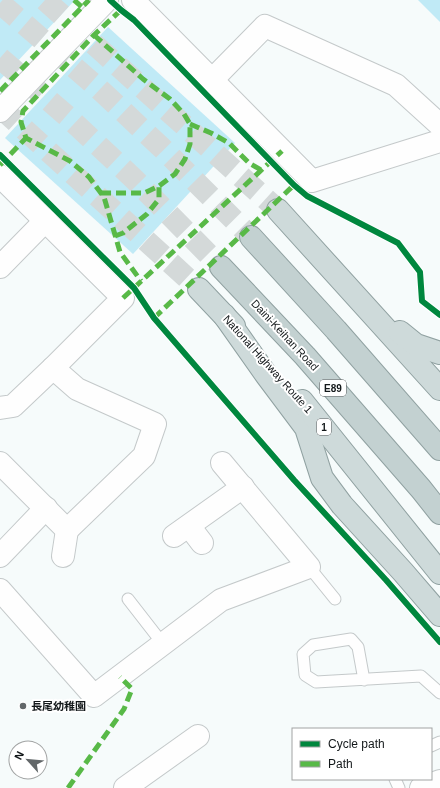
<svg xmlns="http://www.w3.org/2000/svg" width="440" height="788" font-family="Helvetica,'Noto Sans JP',sans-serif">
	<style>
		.green { fill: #c0eaf6 }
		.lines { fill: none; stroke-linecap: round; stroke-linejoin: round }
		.trunk-tunnel { stroke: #d4d9d9; stroke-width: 22; stroke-dasharray: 22 11; stroke-linecap: butt }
		.motorway-tunnel { stroke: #d4d9d9; stroke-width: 22; stroke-dasharray: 22 11; stroke-linecap: butt }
		.service-casing { stroke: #c4c9ca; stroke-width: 13 }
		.minor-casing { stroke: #c4c9ca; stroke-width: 24 }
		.tertiary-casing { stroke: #c4c9ca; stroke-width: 24 }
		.trunk-casing { stroke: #90a1a1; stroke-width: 24 }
		.motorway-casing { stroke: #90a1a1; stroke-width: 24 }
		.service { stroke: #fefefe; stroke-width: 11 }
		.minor { stroke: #fefefe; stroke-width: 22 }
		.tertiary { stroke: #fefefe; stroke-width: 22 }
		.trunk { stroke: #cedada; stroke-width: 22 }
		.motorway { stroke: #c3d1d1; stroke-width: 22 }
		.quiet { stroke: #58b947; stroke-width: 5; stroke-dasharray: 10 5; stroke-linecap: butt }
		.cycleway-casing { stroke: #fff; stroke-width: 8 }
		.cycleway { stroke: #00873e; stroke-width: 6 }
		.poi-dot { fill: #626769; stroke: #fff; stroke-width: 1.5 }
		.labels { text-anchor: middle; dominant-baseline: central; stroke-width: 4; stroke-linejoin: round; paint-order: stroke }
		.shield { fill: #fff; stroke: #5a5d5f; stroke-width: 1 }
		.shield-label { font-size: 10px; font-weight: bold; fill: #13181a }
		.street-label { font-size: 11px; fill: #13181a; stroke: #fff }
		.poi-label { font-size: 11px; font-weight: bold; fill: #13181a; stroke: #fff; text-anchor: start }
	</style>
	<rect width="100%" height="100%" fill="#f6fbfb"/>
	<g class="green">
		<polygon points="0,0 75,0 0,80"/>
		<polygon points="418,0 440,0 440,22"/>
		<polygon points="108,27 235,143 133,254 5,138"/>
	</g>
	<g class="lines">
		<g class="trunk-tunnel">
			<polyline points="45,0 278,210"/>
			<polyline points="0,107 199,289"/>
		</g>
		<g class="motorway-tunnel">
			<polyline points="0,3 97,87 162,148 251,237"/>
			<polyline points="0,58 68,117 134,179 221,267"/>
		</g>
		<g class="service-casing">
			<g id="service">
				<polyline points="309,567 335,599"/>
				<polyline points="128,599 163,644"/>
				<polyline points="364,680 358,647 351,639 313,645 303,654 305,675 316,682 421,676 440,693"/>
				<polyline points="431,746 440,742"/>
				<polyline points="395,779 399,788"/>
			</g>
		</g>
		<g class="minor-casing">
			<g id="minor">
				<polyline points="133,0 312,181 440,141"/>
				<polyline points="212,80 265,26 396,85 440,125"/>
				<polyline points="0,111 107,0"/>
				<polyline points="0,176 123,298 53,368 13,406 0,408"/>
				<polyline points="0,267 46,220"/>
				<polyline points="0,463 67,530 144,456 155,424 77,389 53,368"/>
				<polyline points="189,526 202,543"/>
				<polyline points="174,536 243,487"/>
				<polyline points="0,556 46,508"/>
				<polyline points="63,556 67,530"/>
				<polyline points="0,590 94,696 221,600 309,567 222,463"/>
				<polyline points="125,788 198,736"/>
			</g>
		</g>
		<g class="tertiary-casing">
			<polyline id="tertiary" points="421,788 440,781"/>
		</g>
		<g class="trunk-casing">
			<g id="trunk">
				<polyline points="278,210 440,389"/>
				<polyline points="199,289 234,326"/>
				<polyline points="224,315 267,376 306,428 322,478 342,505 403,572 440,615"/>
				<polyline points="400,332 416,345 440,353"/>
				<polyline points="302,401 440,573"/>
			</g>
		</g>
		<g class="motorway-casing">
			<g id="motorway">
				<polyline points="251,237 336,330 440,449"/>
				<polyline points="221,267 305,356 421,489 440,513"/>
			</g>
		</g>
		<use href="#service" class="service"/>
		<use href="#minor" class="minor"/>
		<use href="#tertiary" class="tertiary"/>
		<use href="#trunk" class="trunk"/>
		<use href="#motorway" class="motorway"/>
		<g class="quiet">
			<polyline points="74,0 82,7"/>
			<polyline points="121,10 94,35 23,111 21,122 26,138 70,161 89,177 104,197 120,252 141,281"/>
			<polyline points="94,35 143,79 170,99 184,114 190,124 190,144 185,159 175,174 159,186 144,193 101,193"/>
			<polyline points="0,91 89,0"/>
			<polyline points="190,124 211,133 229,143 249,163 261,170"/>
			<polyline points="0,165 26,138"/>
			<polyline points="115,236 123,233 147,214 159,199 159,186"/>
			<polyline points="123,298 282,151"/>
			<polyline points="154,318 294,185"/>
			<polyline points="68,788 124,709 132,689 120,677"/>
		</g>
		<g class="cycleway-casing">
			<g id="cycleway">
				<polyline points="110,0 121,10 134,20 294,185 307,196 398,243 420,272 422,301 440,315"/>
				<polyline points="0,155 134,288 154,318 294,480 386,580 440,642"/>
			</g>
		</g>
		<use href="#cycleway" class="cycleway"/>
	</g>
	<circle class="poi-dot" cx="23" cy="706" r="4"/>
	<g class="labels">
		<g class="shield">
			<rect x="320" y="380" width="26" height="16" rx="3"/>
			<rect x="317" y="419" width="14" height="16" rx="3"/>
		</g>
		<g class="shield-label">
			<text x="333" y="388">E89</text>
			<text x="324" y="427">1</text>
		</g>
		<g class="street-label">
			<text transform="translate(285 335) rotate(47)">Daini-Keihan Road</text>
			<text transform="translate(268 364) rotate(48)">National Highway Route 1</text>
		</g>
		<g class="poi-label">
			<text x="31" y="706">長尾幼稚園</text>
		</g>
	</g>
	<rect x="292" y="728" width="140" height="52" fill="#ffffff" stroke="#a1a3a3"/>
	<rect x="300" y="741" width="20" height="6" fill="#00873e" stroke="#a1a3a3"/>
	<text x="328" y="748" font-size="12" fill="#13181a">Cycle path</text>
	<rect x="300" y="761" width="20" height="6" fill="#58b947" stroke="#a1a3a3"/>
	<text x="328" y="768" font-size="12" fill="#13181a">Path</text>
	<g transform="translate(28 760) rotate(297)"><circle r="19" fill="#ffffff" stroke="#a1a3a3"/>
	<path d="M0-3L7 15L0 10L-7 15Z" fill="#626769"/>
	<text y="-6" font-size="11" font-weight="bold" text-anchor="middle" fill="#13181a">N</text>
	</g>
</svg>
